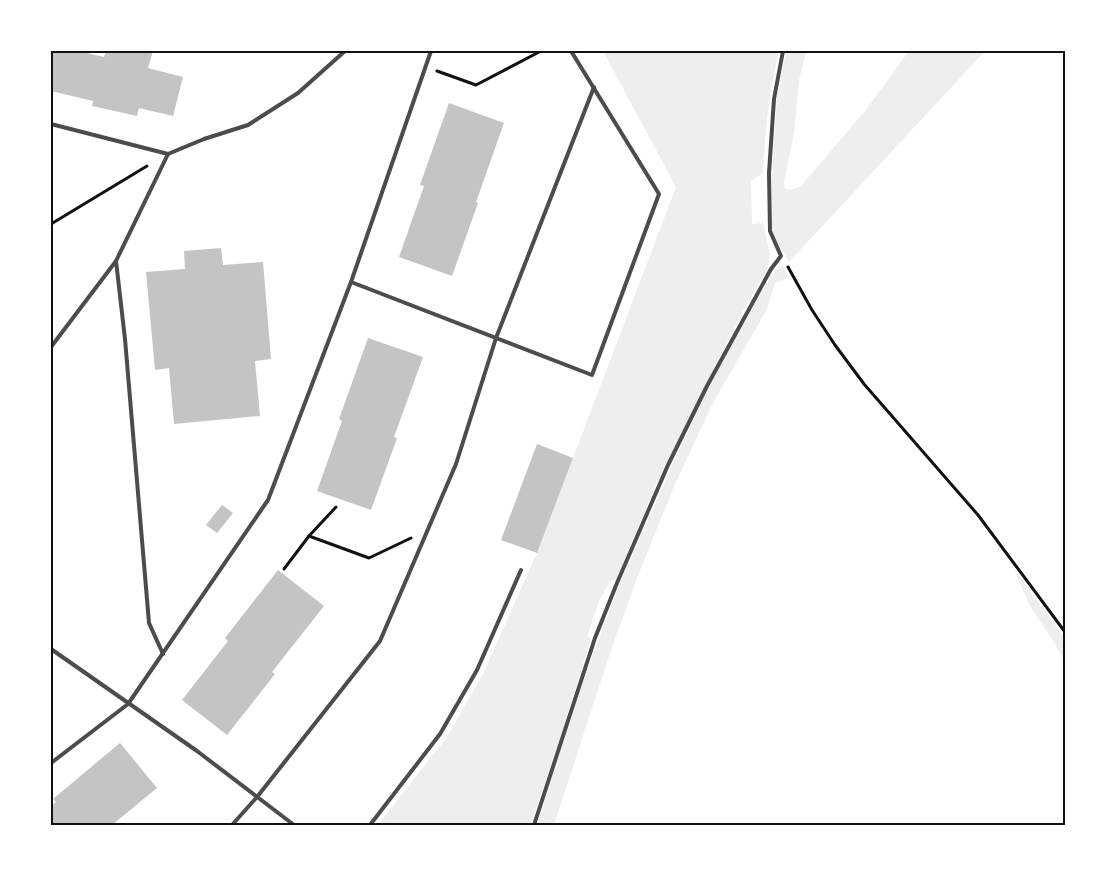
<svg xmlns="http://www.w3.org/2000/svg" width="1116" height="876" font-family="Overpass,sans-serif">
	<style>
		.green { fill: #eee }
		.building { fill: #c4c4c4 }
		.lines { fill: none; stroke-linecap: round; stroke-linejoin: round }
		.path { stroke: #111; stroke-width: 3 }
		.service { stroke: #4c4c4c; stroke-width: 4 }
		.neatline { fill: none; stroke: #111; stroke-width: 2 }
	</style>
	<rect width="100%" height="100%" fill="#fff"/>
	<g class="green">
		<path d="M603 51H779C769 93 765 131 763 173L751 181 752 224 763 223 770 255 767 270 744 309 656 485 616 580 610 581 599 601 587 637 591 638 559 742 530 825H378L447 737 483 674 537 553 676 187Z"/>
		<polygon points="786,51 806,51 799,80 794,133 784,182 785,189 792,190 801,186 865,111 909,51 985,51 789,262 775,239 772,228 772,173 777,98"/>
		<polygon points="778,267 783,267 789,277 775,283 767,309 714,401 675,484 637,578 610,653 554,825 537,825 585,676 620,583 671,468 709,387 760,294"/>
		<polygon points="1014,569 1065,638 1065,662 1055,644 1030,606"/>
	</g>
	<g class="building">
		<polygon points="51,51 79,51 104,57 106,51 153,51 148,68 183,77 173,116 139,108 137,116 92,106 93,101 51,91"/>
		<polygon points="449,103 504,123 476,202 478,203 452,276 399,257 424,186 420,185"/>
		<polygon points="221,248 223,265 263,262 271,359 255,361 260,416 174,424 169,368 155,370 146,272 185,269 184,251"/>
		<polygon points="368,338 423,357 394,437 397,438 371,510 317,491 342,421 339,419"/>
		<polygon points="537,444 573,458 537,553 501,540"/>
		<polygon points="222,505 233,513 217,533 206,525"/>
		<polygon points="278,570 324,606 272,672 275,674 227,735 182,700 228,641 225,638"/>
		<polygon points="120,743 157,788 112,825 51,825 51,806 56,802 53,799"/>
	</g>
	<g class="lines">
		<g class="path">
			<polyline points="437,71 476,85 541,51"/>
			<polyline points="51,224 147,166"/>
			<polyline points="788,267 812,310 835,345 864,384 978,515 1065,632"/>
			<polyline points="309,536 336,507"/>
			<polyline points="284,569 309,536 369,558 411,538"/>
		</g>
		<g class="service">
			<polyline points="51,124 168,154"/>
			<polyline points="351,282 592,375 659,194 571,51"/>
			<polyline points="51,347 116,261"/>
			<polyline points="51,649 197,751 294,825"/>
			<polyline points="163,654 149,623 125,339 116,261 168,154 204,139 248,125 298,93 345,51"/>
			<polyline points="51,763 128,704 268,500 351,282 431,51"/>
			<polyline points="232,825 257,797 380,641 456,464 496,338 594,87"/>
			<polyline points="370,825 440,734 477,670 521,570"/>
			<polyline points="534,825 595,638 617,583 668,465 707,386 771,269 781,256 770,231 769,173 774,99 783,51"/>
		</g>
	</g>
	<rect width="1116" height="876" fill="none" stroke="#ffffff" stroke-width="105"/>
	<rect x="52" y="52" width="1012" height="772" class="neatline"/>
</svg>
